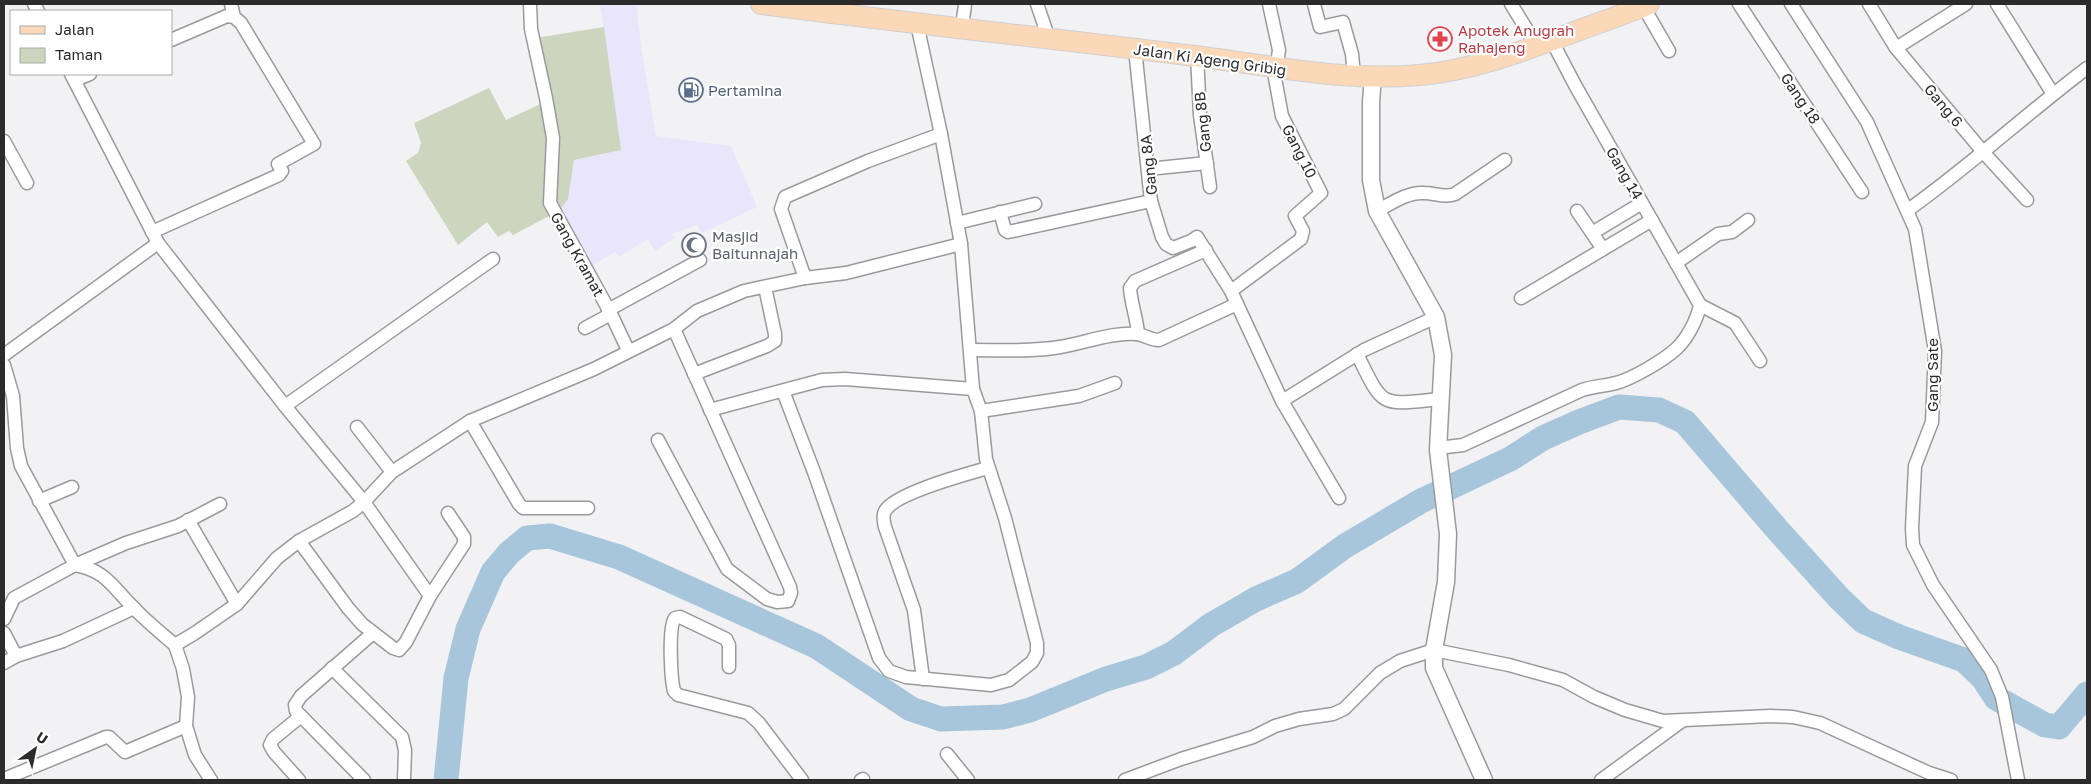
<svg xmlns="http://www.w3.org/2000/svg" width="2091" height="784" font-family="'Golos Text',sans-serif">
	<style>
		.industrial { fill: #e9e5fb }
		.green { fill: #ccd6be }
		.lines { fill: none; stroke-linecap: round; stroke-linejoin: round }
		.river { stroke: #a7c6db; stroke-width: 25 }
		.minor-casing { stroke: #999a9b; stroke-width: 15 }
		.tertiary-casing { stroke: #999a9b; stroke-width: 19 }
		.primary-casing { stroke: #d0d0d1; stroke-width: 22 }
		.minor { stroke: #fff; stroke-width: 12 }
		.tertiary { stroke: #fff; stroke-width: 16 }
		.primary { stroke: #fbd8b8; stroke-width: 20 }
		.labels { text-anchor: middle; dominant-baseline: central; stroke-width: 4.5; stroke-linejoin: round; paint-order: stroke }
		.health-label { font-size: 15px; fill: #be3a42; stroke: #fff; text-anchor: start }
		.street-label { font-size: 15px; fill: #2b2b2c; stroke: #fff }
		.service-label { font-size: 15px; fill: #4e5e75; stroke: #fff; text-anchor: start }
		.worship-label { font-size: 15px; fill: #5b616d; stroke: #fff; text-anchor: start }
	</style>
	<rect width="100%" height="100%" fill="#f2f2f4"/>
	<polygon class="industrial" points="600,4 636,4 641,45 656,136 731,146 757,207 702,233 697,225 672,234 675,238 655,251 648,239 619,257 615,252 588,268 558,212 568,199 574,160 621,150"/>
	<g class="green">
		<polygon points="604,27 621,150 574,160 568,199 558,212 535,38"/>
		<polygon points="489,88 506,120 543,103 549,134 551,215 513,235 509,231 498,237 487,222 458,245 406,161 418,153 421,143 414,123"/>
	</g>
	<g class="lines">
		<polyline class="river" points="446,780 456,678 468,629 493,572 509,553 527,538 550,536 619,557 816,646 911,709 941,719 1003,717 1030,710 1106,679 1146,667 1174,653 1211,625 1256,599 1297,581 1345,546 1421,501 1510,459 1543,438 1579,422 1619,407 1659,410 1685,422 1776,528 1839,598 1863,621 1899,637 1964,660 1983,678 1996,698 2045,725 2059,727 2087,694"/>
		<g class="minor-casing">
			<g id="minor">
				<polyline points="34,4 38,11"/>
				<polyline points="231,4 234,17"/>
				<polyline points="530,4 531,29 546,98 553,138 550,203 611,314 628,350"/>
				<polyline points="1037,4 1049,39"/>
				<polyline points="1269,4 1279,50 1275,78 1282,116 1321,193 1295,216 1303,231 1301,239 1231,291 1282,401 1339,498"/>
				<polyline points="1314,4 1320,27 1343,22 1352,54 1354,76"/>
				<polyline points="1511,4 1537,46"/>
				<polyline points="1739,4 1862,192"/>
				<polyline points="1791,4 1867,122 1915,229 1935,351 1932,422 1915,466 1912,528 1913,545 1933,585 1991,670 2002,697 2018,780"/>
				<polyline points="1869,4 1896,48 1984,153 2027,200"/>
				<polyline points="1997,4 2053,94"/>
				<polyline points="1643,6 1669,51"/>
				<polyline points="917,24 941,134 961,244 973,389"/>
				<polyline points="962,28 965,4"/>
				<polyline points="1552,41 1575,85 1700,305"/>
				<polyline points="1896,48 1966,4"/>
				<polyline points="1135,49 1151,201 1162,237 1166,244 1173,248 1191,241 1197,237 1231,291"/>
				<polyline points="1197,56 1200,115 1210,187"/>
				<polyline points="71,74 158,243 285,406 364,502 430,596"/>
				<polyline points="75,80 90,74"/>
				<polyline points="4,141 27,183"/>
				<polyline points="1148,169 1207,163"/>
				<path d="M1908 210C1970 166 2026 114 2087 68"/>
				<path d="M1377 211C1392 203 1407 192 1424 193 1435 193 1445 198 1455 194L1505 160"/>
				<polyline points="1577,211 1603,249"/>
				<polyline points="1000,212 1005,230 1008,232 1151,201"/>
				<polyline points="957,223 1035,204"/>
				<polyline points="152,232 279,175 282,171 278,164 314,144 241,23 234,17 227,16 171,40"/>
				<polyline points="1592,233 1642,203"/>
				<polyline points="1676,263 1718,234 1732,232 1748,220"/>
				<polyline points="805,278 781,209 785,197 868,161 941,134"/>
				<polyline points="1521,298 1652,220"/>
				<polyline points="1700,305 1735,323 1760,361"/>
				<polyline points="608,310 700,260"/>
				<polyline points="585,328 611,314"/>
				<path d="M1138 334C1137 318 1131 304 1130 288L1135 281 1206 250"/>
				<path d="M971 350C1000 350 1031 352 1060 347 1085 343 1111 332 1137 334 1145 335 1150 340 1159 340L1237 304"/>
				<path d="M1357 354C1384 409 1380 405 1440 399"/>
				<polyline points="4,355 158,243"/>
				<polyline points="4,365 13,396 17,448 21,466 75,565"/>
				<polyline points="694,374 767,346 775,341 775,334 765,287"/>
				<polyline points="783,391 814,472 879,658 889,671 906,677 991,685 1009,680 1032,662 1037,653 1037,643 1005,518 986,459 981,411"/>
				<polyline points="1282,401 1364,350 1436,317"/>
				<polyline points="285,406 493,259"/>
				<polyline points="710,410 822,380 845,379 973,389 981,411 1079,396 1115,383"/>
				<polyline points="470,421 519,504 523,508 588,508"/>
				<polyline points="357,427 392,472"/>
				<polyline points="658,440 727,569 767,599 777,602 788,601 791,593 790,587 674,329"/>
				<path d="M1438 448 1463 445 1582 390C1594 386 1605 386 1616 383 1632 379 1664 360 1676 349 1687 339 1697 320 1700 305"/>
				<polyline points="39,501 72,487"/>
				<polyline points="188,520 237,604"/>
				<polyline points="299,541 348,608 362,624 393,648 399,650 406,642 430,596 464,544 464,537 448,513"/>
				<path d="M75 565C106 570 113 588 134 608 146 621 161 633 175 645L195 633 237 604 277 558 299 541 353 511 364 502 392 472 470 421 594 369 674 329 697 311 744 291 805 278 846 273 961 244"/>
				<polyline points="4,619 14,598 75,565 126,543 178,526 220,504"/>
				<polyline points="4,633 16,656"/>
				<polyline points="175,645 183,669 188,697 186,726 195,755 211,780"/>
				<polyline points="4,663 16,656 63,641 134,608"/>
				<path d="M729 667V645L726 639 680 617 675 618C668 627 671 679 674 691L678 695 748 713 759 723 802 780"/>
				<polyline points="332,668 402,737 405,750 404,780"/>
				<path d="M923 679 914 610 885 527C884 522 882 516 885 511 895 493 967 474 988 468"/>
				<polyline points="947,754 968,780"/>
				<polyline points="4,779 106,737 109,737 125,752 186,726"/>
				<polyline points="299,780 274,752 270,745 273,739 301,716"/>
				<polyline points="364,780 296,711 295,705 301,696 373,633"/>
				<polyline points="861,780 863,779"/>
				<polyline points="1125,780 1181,759 1253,737 1275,726 1299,719 1333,714 1344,709 1380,673 1400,661 1434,650 1509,665 1563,680 1594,697 1625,710 1663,721 1770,716 1793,717 1820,723 1929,773 1951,780"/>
				<polyline points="1601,780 1682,721"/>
			</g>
		</g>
		<g class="tertiary-casing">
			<polyline id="tertiary" points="1373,77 1371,102 1371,180 1377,211 1436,317 1443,355 1438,450 1448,534 1446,582 1434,650 1434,668 1484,780"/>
		</g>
		<g class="primary-casing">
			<path id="primary" d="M761 4C906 23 1050 38 1194 56 1269 65 1344 82 1420 75 1475 70 1526 50 1577 31 1601 22 1626 14 1649 4"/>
		</g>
		<use href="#minor" class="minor"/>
		<use href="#tertiary" class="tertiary"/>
		<use href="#primary" class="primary"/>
	</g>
	<defs>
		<g id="pharmacy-ring" transform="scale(1.25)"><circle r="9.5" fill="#fff" stroke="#e0444e" stroke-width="1.5"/><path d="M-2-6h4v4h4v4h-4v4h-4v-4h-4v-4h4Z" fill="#e0444e"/></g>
		<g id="fuel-ring" transform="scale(1.25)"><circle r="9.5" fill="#fff" stroke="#5c6f8a" stroke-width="1.5"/><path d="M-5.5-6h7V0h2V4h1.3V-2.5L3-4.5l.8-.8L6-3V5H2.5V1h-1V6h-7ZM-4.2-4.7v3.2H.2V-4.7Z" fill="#5c6f8a"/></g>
		<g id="mosque-ring" transform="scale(1.25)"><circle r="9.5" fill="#fff" stroke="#6b7280" stroke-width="1.5"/><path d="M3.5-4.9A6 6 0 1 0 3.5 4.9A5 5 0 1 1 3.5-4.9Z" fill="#6b7280"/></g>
	</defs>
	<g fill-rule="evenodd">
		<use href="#pharmacy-ring" x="1440" y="39"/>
		<use href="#fuel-ring" x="691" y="90"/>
		<use href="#mosque-ring" x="694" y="245"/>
	</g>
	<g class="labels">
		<g class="health-label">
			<text x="1458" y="30">Apotek Anugrah<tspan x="1458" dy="17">Rahajeng</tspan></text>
		</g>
		<g class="street-label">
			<text transform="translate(1210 59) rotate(8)">Jalan Ki Ageng Gribig</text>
			<text transform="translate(1801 98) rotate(56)">Gang 18</text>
			<text transform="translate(1944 105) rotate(50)">Gang 6</text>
			<text transform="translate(1202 122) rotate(-96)">Gang 8B</text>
			<text transform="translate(1300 151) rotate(63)">Gang 10</text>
			<text transform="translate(1148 165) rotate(-96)">Gang 8A</text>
			<text transform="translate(1625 173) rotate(60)">Gang 14</text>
			<text transform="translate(578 254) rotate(61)">Gang Kramat</text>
			<text transform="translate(1932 375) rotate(-90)">Gang Sate</text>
		</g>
		<g class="service-label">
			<text x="708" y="90">Pertamina</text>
		</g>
		<g class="worship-label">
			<text x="712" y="236">Masjid<tspan x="712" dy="17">Baitunnajah</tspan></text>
		</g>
	</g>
	<rect width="2091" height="784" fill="none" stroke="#2b2b2c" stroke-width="10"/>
	<rect x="10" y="10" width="162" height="65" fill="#ffffff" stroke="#aaaaab"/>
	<rect x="20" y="26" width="25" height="8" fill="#fbd8b8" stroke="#aaaaab"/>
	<text x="55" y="35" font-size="15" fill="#2b2b2c">Jalan</text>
	<rect x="20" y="48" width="25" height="15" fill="#ccd6be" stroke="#aaaaab"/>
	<text x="55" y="60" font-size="15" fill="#2b2b2c">Taman</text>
	<g transform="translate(35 749) rotate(33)" stroke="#ffffff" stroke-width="4" paint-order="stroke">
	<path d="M0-4L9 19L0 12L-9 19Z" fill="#2b2b2c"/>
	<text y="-8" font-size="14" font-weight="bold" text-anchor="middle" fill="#2b2b2c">U</text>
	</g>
</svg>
